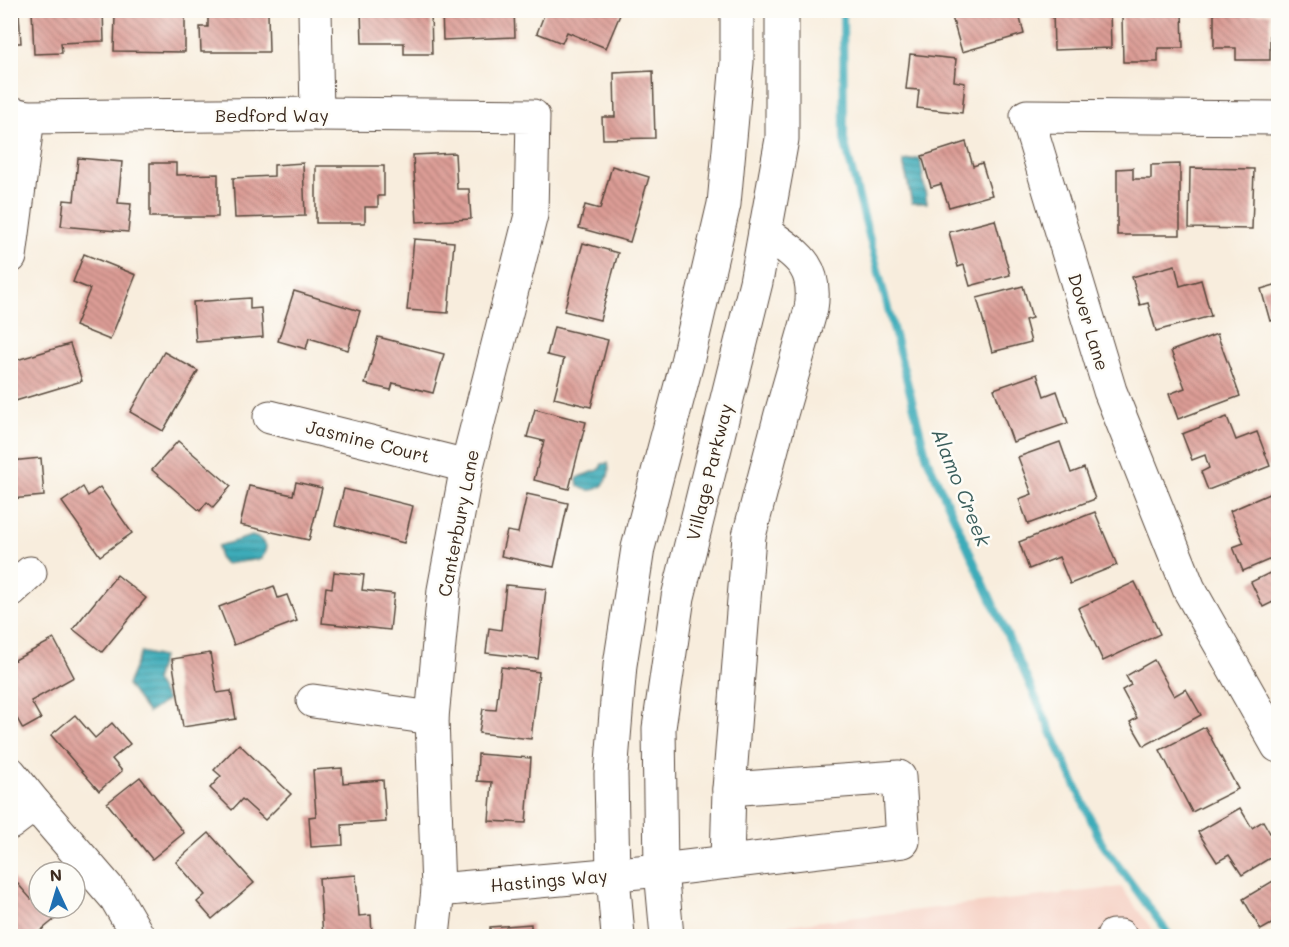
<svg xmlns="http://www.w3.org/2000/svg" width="1289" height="947" font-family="Mali,sans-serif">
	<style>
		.built { fill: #f6d1c5 }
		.water { fill: url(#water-rules); stroke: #3c6b6c; stroke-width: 1.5 }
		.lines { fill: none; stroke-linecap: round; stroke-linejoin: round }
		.stream { stroke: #3cacb9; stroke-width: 8 }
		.building { fill: url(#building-back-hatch) }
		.minor-casing { stroke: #57473b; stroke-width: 35 }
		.minor { stroke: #fff; stroke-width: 33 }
		.labels { text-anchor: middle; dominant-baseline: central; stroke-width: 5; stroke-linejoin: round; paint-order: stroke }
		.street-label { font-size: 18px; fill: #3b2a1e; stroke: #fdfcf7 }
		.water-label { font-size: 20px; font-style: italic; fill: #3b5e5c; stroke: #fdfcf7 }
	</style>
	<defs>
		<pattern id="water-rules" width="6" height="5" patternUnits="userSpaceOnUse" patternTransform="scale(1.5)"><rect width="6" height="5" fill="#3cacb9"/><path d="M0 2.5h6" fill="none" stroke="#348c96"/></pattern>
		<pattern id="building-back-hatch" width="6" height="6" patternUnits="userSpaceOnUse" patternTransform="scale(1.5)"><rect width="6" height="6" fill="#db9c95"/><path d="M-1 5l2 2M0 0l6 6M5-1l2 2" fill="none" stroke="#b37f79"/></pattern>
	</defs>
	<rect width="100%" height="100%" fill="#fdfcf7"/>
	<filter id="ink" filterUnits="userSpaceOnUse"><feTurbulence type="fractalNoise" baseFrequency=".0167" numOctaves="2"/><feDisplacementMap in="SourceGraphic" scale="12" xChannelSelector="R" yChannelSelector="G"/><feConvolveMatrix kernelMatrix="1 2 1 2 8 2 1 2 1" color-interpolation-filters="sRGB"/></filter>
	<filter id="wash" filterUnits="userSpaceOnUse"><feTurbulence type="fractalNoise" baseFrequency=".008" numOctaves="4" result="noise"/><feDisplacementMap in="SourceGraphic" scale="24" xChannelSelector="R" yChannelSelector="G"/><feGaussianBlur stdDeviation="1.35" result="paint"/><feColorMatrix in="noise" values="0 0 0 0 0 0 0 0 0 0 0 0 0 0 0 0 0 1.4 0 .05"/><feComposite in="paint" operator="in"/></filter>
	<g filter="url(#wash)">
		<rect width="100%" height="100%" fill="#f8eddd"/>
		<polygon class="built" points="1121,887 1157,936 691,936"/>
		<g class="water">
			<polygon points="920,158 927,203 912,203 903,161"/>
			<path d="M608 463C613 482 596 498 578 486L577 479 581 476 599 470 602 464Z"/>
			<polygon points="252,536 260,539 266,546 265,553 261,559 225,564 219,557 218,546"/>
			<polygon points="141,652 162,657 155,681 167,700 148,713 127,685"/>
		</g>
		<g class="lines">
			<polyline class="stream" points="843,10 844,140 927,458 1101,842 1170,936"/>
		</g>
		<g id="blocks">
			<g class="building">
				<polygon points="32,10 103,10 104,41 61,43 62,53 34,54"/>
				<polygon points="223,10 247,10 247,13 268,13 269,52 201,52 200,27 208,27 208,14 223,15"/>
				<polygon points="361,10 431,10 432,54 404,54 404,43 362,43"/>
				<polygon points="442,10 514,10 515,37 443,40"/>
				<polygon points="546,10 622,10 606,48 567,32 562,43 537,33"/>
				<polygon points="950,10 1018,10 1024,34 962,52"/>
				<polygon points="1053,10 1110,10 1111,48 1054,50"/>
				<polygon points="1145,10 1182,10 1183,48 1158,48 1158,62 1123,62 1122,16 1145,16"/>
				<polygon points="1214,10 1249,10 1249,14 1270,13 1270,60 1236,60 1236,48 1214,48"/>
				<polygon points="19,14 21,43 10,43 10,15"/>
				<polygon points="115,14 185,15 185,52 114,51"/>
				<polygon points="910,54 956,59 954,81 965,83 962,113 917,108 919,90 906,89"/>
				<polygon points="653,71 655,138 603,139 602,117 615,117 614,73"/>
				<polygon points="966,142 973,166 982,163 992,195 949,207 941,184 931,187 922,156"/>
				<polygon points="455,153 457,189 469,189 471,219 417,222 413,155"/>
				<polygon points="78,158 122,162 118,203 131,204 128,232 61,226 64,200 74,201"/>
				<polygon points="150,163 176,163 176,175 218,174 218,217 150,217"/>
				<polygon points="303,163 305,216 235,218 233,178 274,176 274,165"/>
				<polygon points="1180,164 1180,235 1117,235 1117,169 1133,168 1133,179 1151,179 1151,165"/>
				<polygon points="316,166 384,166 384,196 378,196 378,207 365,207 365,223 316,223"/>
				<polygon points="612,166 649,177 630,242 579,228 585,205 600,209"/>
				<polygon points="1190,168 1254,169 1252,229 1189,228"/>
				<polygon points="995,220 1010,275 970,286 964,265 958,267 949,232"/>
				<polygon points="414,239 454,242 448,313 407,310"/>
				<polygon points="583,243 618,253 600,320 564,311"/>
				<polygon points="84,254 136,275 110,340 75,326 90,289 73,282"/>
				<polygon points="1175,265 1180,286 1201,280 1211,316 1156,331 1148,303 1140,305 1132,277"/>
				<polygon points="1278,284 1278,319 1270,321 1261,289"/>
				<polygon points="1023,286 1032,318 1025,320 1031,342 992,352 977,298"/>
				<polygon points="294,291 360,311 348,350 309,338 306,349 278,341"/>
				<polygon points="250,298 250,309 261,308 263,337 196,342 193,302"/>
				<polygon points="554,327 608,340 591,407 554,398 564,359 547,355"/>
				<polygon points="1217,334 1240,396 1178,419 1169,394 1185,388 1171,351"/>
				<polygon points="378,337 444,354 433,393 393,383 391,390 365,384"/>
				<polygon points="70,344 82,381 12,402 10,397 10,362"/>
				<polygon points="164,352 198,371 163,431 130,412"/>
				<polygon points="1037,374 1044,396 1057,391 1068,423 1013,442 994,389"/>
				<polygon points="535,409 586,422 569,489 534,480 544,441 527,437"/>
				<polygon points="1227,417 1236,440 1257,432 1270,466 1208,490 1201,472 1209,468 1205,455 1192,460 1182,434"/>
				<polygon points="178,441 231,486 213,507 207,502 200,511 152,470"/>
				<polygon points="1060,442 1071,473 1084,468 1095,499 1028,524 1019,499 1032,494 1018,457"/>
				<polygon points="41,458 44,496 10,499 10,461"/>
				<polygon points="296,482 322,488 309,540 240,525 249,486 293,495"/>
				<polygon points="83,487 88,496 100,487 132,533 100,556 62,502"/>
				<polygon points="344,489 413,506 404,543 335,525"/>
				<polygon points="1278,490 1278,556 1243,571 1233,547 1244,543 1230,511"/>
				<polygon points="527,494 568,503 554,567 501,556 507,531 518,533"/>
				<polygon points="1095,512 1117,565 1070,584 1059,557 1029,569 1019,542"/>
				<polygon points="1278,569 1278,604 1277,600 1263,607 1251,582"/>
				<polygon points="334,572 364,575 362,590 394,594 390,630 322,623 326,587 332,588"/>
				<polygon points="117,575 146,598 102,652 73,629"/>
				<polygon points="1135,582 1160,634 1103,661 1078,608"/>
				<polygon points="506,585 546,589 538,659 486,653 489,628 501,630"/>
				<polygon points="274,586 278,598 287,595 297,621 234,645 219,607"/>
				<polygon points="54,639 74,677 31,701 41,719 23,729 10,706 10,656 13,661"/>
				<polygon points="210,653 217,693 231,691 236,719 183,727 172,659"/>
				<polygon points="1154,660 1174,696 1186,689 1201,715 1144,746 1130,722 1137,718 1122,690 1131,685 1126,676"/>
				<polygon points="501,667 539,672 531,739 479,733 483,709 496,710"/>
				<polygon points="75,715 95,738 112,723 130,744 112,759 122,771 99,791 51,735"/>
				<polygon points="1205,727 1238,789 1192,812 1160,750"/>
				<polygon points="239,744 291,794 265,820 242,799 232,810 210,788 221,776 214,770"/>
				<polygon points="478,754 531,758 526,823 489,821 492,782 477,781"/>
				<polygon points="342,768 343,783 383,780 386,822 342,825 343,845 311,847 309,817 316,816 313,770"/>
				<polygon points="140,777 184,833 152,859 107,803"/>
				<polygon points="1240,808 1252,828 1263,821 1278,847 1278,853 1242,875 1229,855 1217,862 1198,832"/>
				<polygon points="209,833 254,883 212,919 197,902 205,895 176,862"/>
				<polygon points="10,875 31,899 39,892 39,908 54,908 60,915 34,936 10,936"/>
				<polygon points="356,875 359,916 371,915 372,936 323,936 319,878"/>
				<polygon points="1278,878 1278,932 1273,923 1261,930 1243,899"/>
				<polygon points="531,924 531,936 490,936 490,927"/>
			</g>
		</g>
	</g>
	<g filter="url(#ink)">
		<use href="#blocks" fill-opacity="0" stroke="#57473b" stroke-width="1.5"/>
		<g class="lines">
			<g class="minor-casing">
				<g id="minor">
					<polyline points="315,10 317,114"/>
					<polyline points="10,113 28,117 317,114 533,116 531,215 467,466 444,590 432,718 438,890 433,936"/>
					<polyline points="1278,118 1027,116 1110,391 1189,589 1278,746"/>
					<polyline points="10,257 28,117"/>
					<polyline points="270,417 467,466"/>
					<polyline points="10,591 30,573"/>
					<polyline points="313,701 432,718"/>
					<polyline points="10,773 35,804 116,898 138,936"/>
					<polyline points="10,823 35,804"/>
					<polyline points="727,862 729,789"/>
					<path d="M438 890 661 870 903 841 899 777 729 789 749 536 781 414 811 309C818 265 797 255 765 232"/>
					<polyline points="618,936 613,875 611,774 620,665 638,548 687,362 724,204 737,62 737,10"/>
					<polyline points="667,936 661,870 659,728 678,597 756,282 782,139 782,10"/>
					<polyline points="1113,936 1120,936"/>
				</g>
			</g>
			<use href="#minor" class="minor"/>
		</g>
	</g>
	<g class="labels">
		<g class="street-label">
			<text x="272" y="115">Bedford Way</text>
			<text transform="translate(1089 322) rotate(73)">Dover Lane</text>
			<text transform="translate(368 441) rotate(14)">Jasmine Court</text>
			<text transform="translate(709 472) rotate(-76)">Village Parkway</text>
			<text transform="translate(458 523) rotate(-79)">Canterbury Lane</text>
			<text transform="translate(549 880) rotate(-5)">Hastings Way</text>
		</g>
		<g class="water-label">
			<text transform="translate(962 487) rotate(68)">Alamo Creek</text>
		</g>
	</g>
	<rect width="1289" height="947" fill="none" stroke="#fdfcf7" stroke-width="36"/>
	<g transform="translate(57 890) rotate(356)"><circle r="28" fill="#fdfcf7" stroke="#afa8a0" stroke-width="1.5"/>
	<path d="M0-4.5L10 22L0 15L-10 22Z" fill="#1f6fb2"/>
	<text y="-9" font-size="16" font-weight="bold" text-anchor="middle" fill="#3b2a1e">N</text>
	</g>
</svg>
